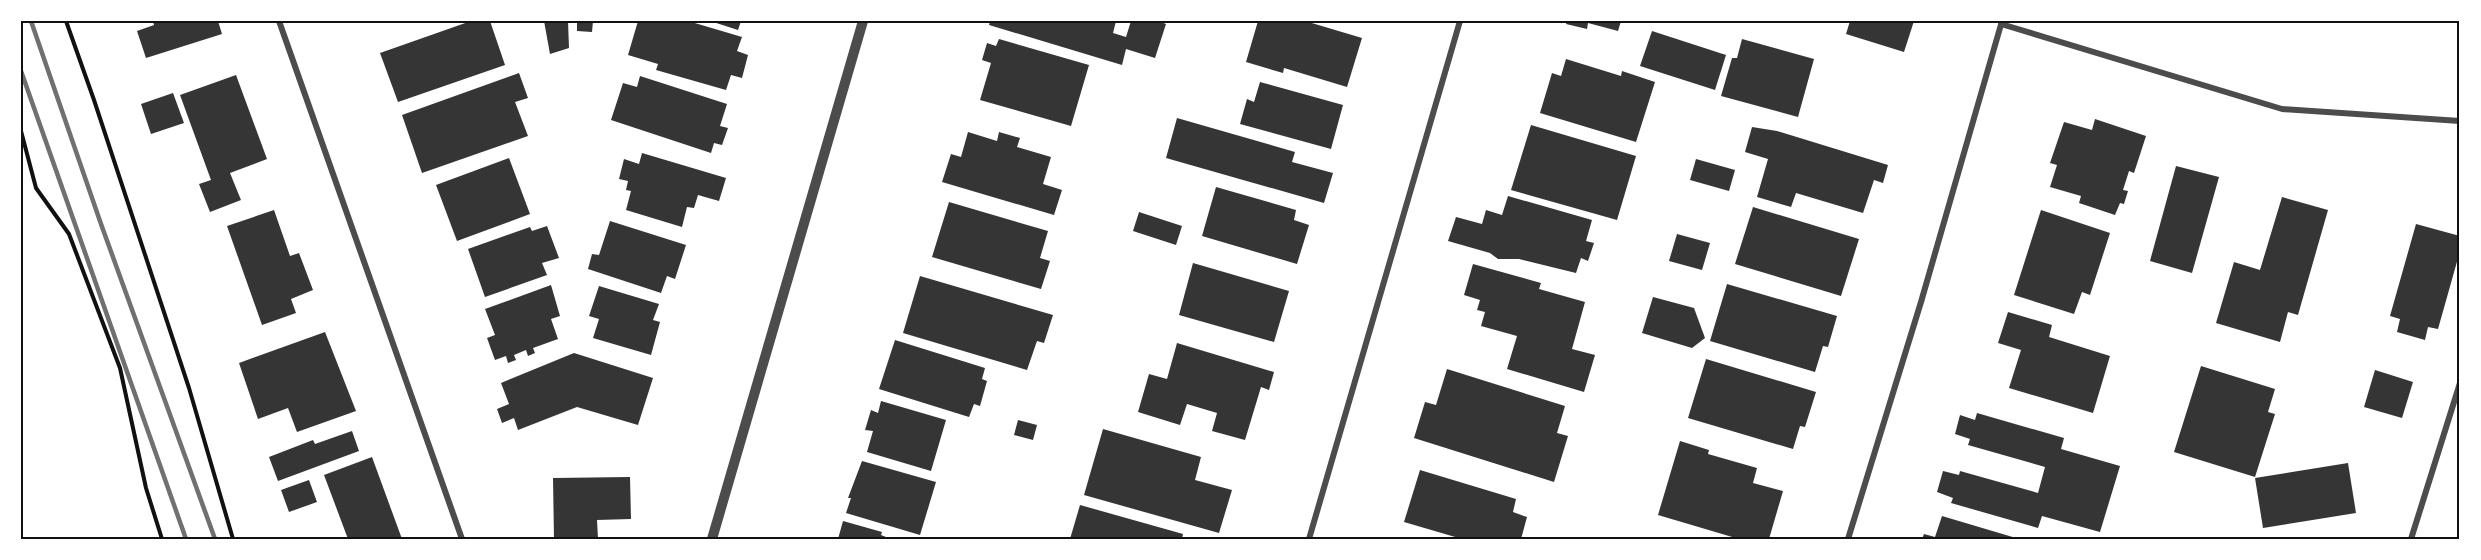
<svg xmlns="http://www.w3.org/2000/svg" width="2481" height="560" font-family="'DejaVu Sans',sans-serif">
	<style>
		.building { fill: #353535 }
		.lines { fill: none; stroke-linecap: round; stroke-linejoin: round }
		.path { stroke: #111; stroke-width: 4 }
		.minor { stroke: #4c4c4c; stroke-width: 6 }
		.tertiary { stroke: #4c4c4c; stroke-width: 10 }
		.rail { stroke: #707070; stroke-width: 4.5 }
		.neatline { fill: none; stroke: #111; stroke-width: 2 }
	</style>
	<rect width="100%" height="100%" fill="#fff"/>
	<g class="building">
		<polygon points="153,21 218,21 222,34 146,58 137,31 154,25"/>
		<polygon points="471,21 490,21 505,65 398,102 380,53"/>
		<polygon points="544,21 568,21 569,48 550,54"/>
		<polygon points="577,21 593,21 592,32 577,31"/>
		<polygon points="638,21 688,21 742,37 737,51 748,55 742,78 731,75 726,90 656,70 658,64 628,55"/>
		<polygon points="710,21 741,21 738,30"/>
		<polygon points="990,21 1116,21 1113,33 1126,37 1131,21 1158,21 1166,24 1155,58 1126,49 1122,65 989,25"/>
		<polygon points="1258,21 1305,21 1362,38 1347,87 1284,68 1283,73 1246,62"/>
		<polygon points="1567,21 1621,21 1618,31 1588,23 1587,29 1566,24"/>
		<polygon points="1850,21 1914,21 1904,52 1846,34"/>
		<polygon points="1652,31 1726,55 1715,90 1640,66"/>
		<polygon points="999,39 1089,65 1071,126 980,100 991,63 982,60 987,43 996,46"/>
		<polygon points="1742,39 1814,59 1798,117 1721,96 1732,58 1737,58"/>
		<polygon points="1566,59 1621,76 1622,71 1655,82 1636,142 1540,113 1552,73 1561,76"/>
		<polygon points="519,73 528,98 515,102 528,136 422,173 402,115"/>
		<polygon points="236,75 267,159 230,173 241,200 210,212 199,184 211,180 180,95"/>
		<polygon points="640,76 727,104 720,126 728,128 722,145 714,143 711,153 611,120 623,83 637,87"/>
		<polygon points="1260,82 1343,105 1331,149 1240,124 1247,99 1254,102"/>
		<polygon points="173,93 184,123 151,134 141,104"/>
		<polygon points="1177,118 1295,152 1292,162 1333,173 1324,203 1166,158"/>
		<polygon points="2095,119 2146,136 2134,173 2129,171 2123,190 2128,191 2124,204 2120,203 2115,215 2079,203 2081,196 2050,187 2057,165 2050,163 2064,122 2092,130"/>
		<polygon points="1531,125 1636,156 1617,220 1511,190"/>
		<polygon points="1752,127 1777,131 1888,165 1883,183 1874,180 1863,213 1796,193 1791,207 1757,197 1768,159 1745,152"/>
		<polygon points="968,132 997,141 999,132 1020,138 1017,147 1051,157 1043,184 1062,190 1054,215 942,182 951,154 961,157"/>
		<polygon points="642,153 726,178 719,201 698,195 694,208 687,207 682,227 626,210 631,191 626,190 628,181 619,179 624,159 639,164"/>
		<polygon points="509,158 530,214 457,241 436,185"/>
		<polygon points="1696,159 1735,170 1729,191 1690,180"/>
		<polygon points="2176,166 2219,177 2192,273 2150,261"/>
		<polygon points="1216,187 1296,210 1294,220 1309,225 1297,264 1202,236"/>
		<polygon points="1508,196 1592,220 1586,241 1594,243 1588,261 1581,258 1576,273 1519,259 1498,259 1490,253 1448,241 1456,217 1482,224 1486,210 1502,215"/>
		<polygon points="2282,197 2328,210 2298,315 2288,312 2280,342 2216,323 2234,262 2260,270"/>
		<polygon points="949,202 1048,231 1040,258 1050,261 1041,289 932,257"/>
		<polygon points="1753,207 1859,239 1841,296 1735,264"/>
		<polygon points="274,210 290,256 299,253 313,290 291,299 296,313 262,325 227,226"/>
		<polygon points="2041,210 2110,233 2090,295 2082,292 2074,314 2014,295"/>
		<polygon points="1139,212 1182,226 1176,245 1133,231"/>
		<polygon points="610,221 686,245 675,279 667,276 661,293 588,269 592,254 599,255"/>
		<polygon points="2416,224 2460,236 2460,251 2438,329 2428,327 2425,340 2397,332 2400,319 2390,316"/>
		<polygon points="547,226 559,258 542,263 547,275 485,297 468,249 530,227 532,231"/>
		<polygon points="1677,234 1710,243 1702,270 1669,261"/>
		<polygon points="1193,263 1289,291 1274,342 1179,315"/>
		<polygon points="1473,264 1541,283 1539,289 1585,302 1572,349 1595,355 1584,392 1507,369 1517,336 1481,326 1485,312 1477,310 1480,300 1464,295"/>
		<polygon points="920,276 1053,315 1044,343 1037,341 1027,370 903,333"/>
		<polygon points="1727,284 1837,316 1828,347 1823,346 1815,372 1710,341"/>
		<polygon points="551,285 560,316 551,319 558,339 533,348 535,353 528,356 526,350 514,355 516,360 508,363 506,356 495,360 487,338 495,335 485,309"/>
		<polygon points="599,286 659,304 653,320 660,322 651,355 593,338 599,319 589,316"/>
		<polygon points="1653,297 1694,308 1705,338 1692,348 1642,333"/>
		<polygon points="2008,312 2052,325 2049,337 2110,356 2093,413 2009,388 2021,350 1998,343"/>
		<polygon points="325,332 356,411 297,432 288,408 258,419 239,363"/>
		<polygon points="895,340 985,368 982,379 987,381 980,406 974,404 969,417 879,389"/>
		<polygon points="1177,343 1274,372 1269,390 1261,387 1245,440 1212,431 1217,413 1187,404 1180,425 1138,412 1149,374 1167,379"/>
		<polygon points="574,353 653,378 638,425 577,407 518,430 514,418 502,423 497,409 509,404 501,383"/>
		<polygon points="1706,359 1816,392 1805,427 1800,426 1793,449 1688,418"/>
		<polygon points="2201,366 2275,389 2268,412 2275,414 2255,477 2174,452"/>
		<polygon points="1447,369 1565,406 1557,433 1568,436 1554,482 1414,438 1425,402 1436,405"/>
		<polygon points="2375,370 2413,382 2402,418 2364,407"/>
		<polygon points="881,401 946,420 931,471 867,452 873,431 865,430 871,410 878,413"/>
		<polygon points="1977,413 2064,438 2061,449 2120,466 2100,532 2042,516 2038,528 1951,503 1953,498 1937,492 1943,471 1959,475 1960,471 2038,493 2045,467 1968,445 1970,439 1955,434 1960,415 1975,420"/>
		<polygon points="1018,420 1037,425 1033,440 1014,435"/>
		<polygon points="1103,429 1201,457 1195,480 1232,490 1219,533 1084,495"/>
		<polygon points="352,431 359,451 278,481 269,457 313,440 315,444"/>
		<polygon points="1680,441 1709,450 1708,454 1757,468 1753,483 1783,491 1769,539 1739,539 1658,515"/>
		<polygon points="372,457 402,539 348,539 324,475"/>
		<polygon points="862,461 936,482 920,535 846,513 851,498 848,498"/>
		<polygon points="2348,463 2356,513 2263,528 2255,478"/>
		<polygon points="1420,470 1516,499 1513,512 1527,517 1521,539 1462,539 1404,522"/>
		<polygon points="630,477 631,519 597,520 598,539 554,539 553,478"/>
		<polygon points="309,480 317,502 289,512 281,490"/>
		<polygon points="1080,505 1183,534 1182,539 1070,539"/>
		<polygon points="1942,516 2016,538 2016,539 1922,539 1924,534 1935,537"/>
		<polygon points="843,521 882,532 881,535 891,539 838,539"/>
	</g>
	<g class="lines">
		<g class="path">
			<polyline points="66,21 94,100 189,388 233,539"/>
			<polyline points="21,131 36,188 69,234 120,368 146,488 162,539"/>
		</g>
		<g class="minor">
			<polyline points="279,21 462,539"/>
			<polyline points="2001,24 2282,109 2460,121"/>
			<polyline points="1309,539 1460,21"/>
			<polyline points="1848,539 1921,302 2002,21"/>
			<polyline points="2411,539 2460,383"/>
		</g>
		<polyline class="tertiary" points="712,539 863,21"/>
		<g class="rail">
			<polyline points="31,21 101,224 215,539"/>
			<polyline points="21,71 186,539"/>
		</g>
	</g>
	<rect width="2481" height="560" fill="none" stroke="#ffffff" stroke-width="45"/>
	<rect x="22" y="22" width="2436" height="516" class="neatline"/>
</svg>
